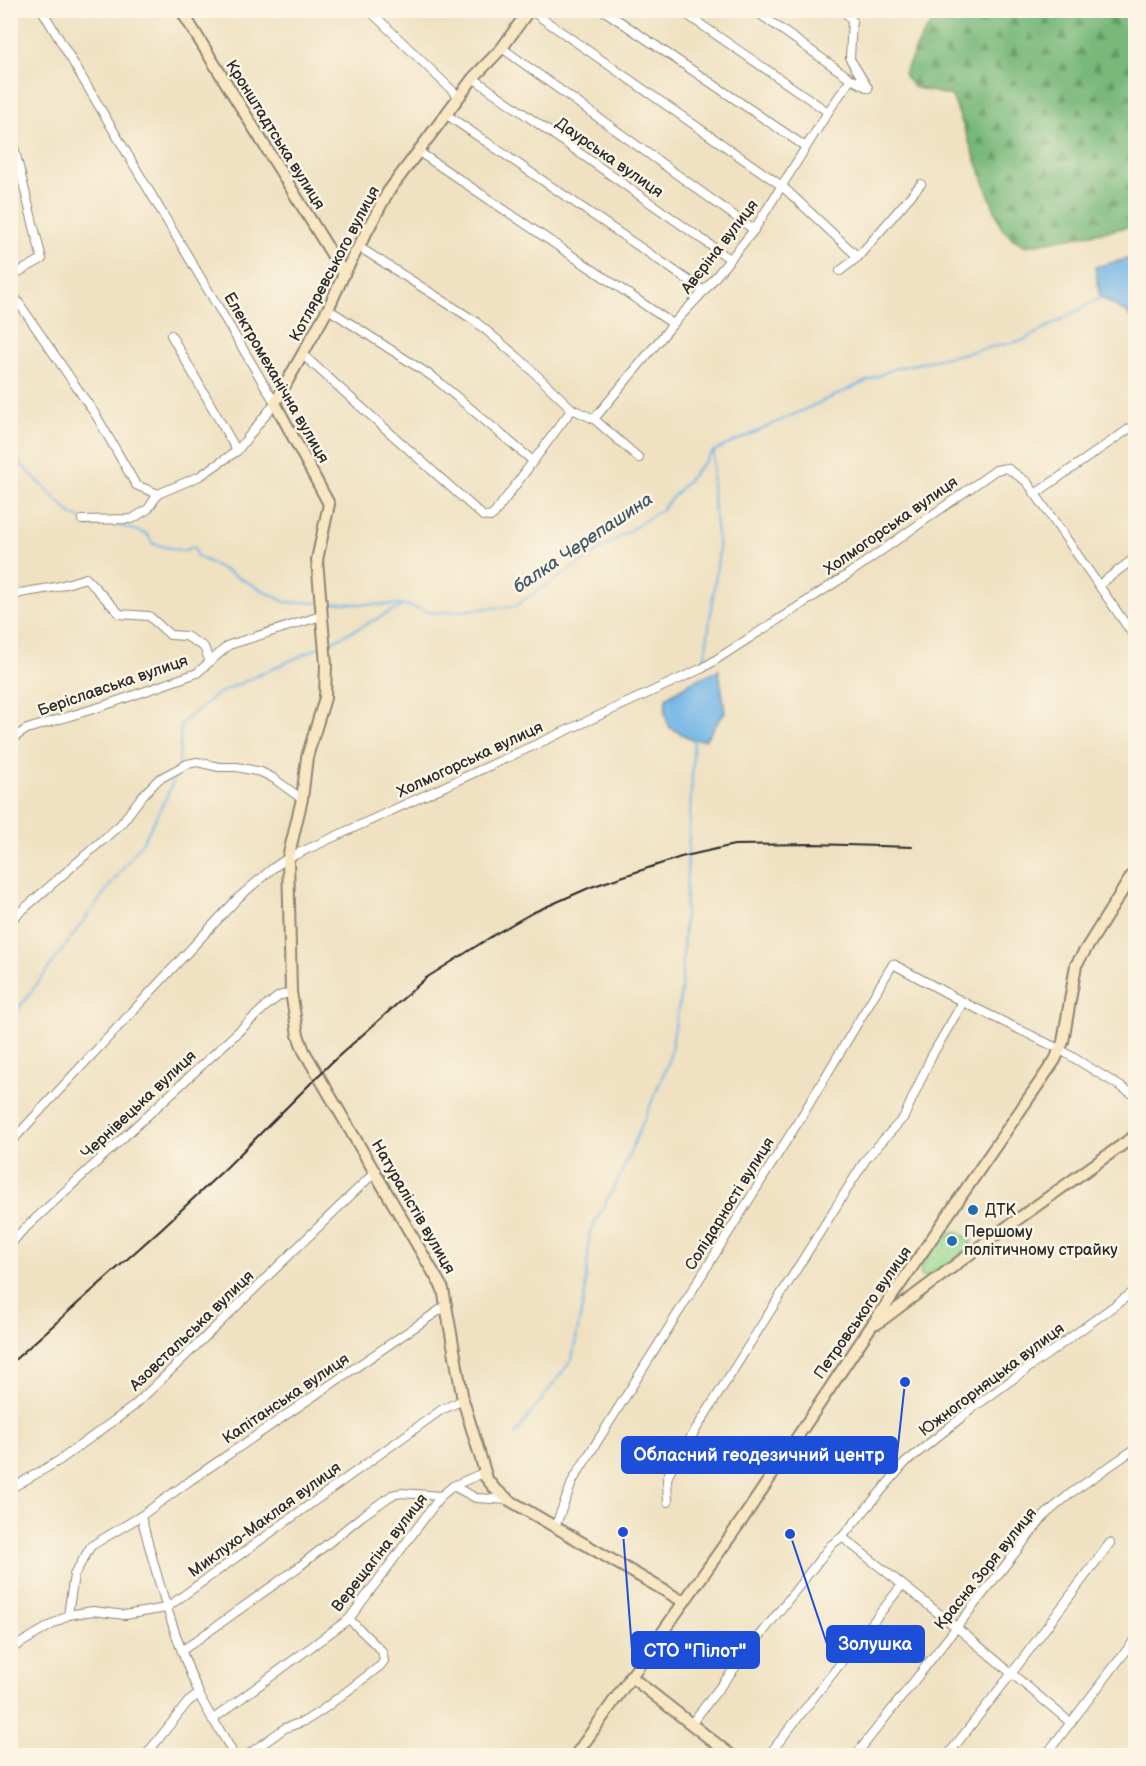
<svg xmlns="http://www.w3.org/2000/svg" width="1146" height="1766" font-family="'Balsamiq Sans',sans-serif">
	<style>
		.grass { fill: url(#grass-dots); stroke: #60825e; stroke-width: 1.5 }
		.forest { fill: url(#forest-firs); stroke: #527252; stroke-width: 1.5 }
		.water { fill: #70b4e6; stroke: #4e7088; stroke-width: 1.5 }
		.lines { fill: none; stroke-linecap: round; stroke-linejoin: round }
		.stream { stroke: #70b4e6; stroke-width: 2 }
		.street-casing { stroke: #8d8676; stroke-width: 10 }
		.secondary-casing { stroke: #8d8676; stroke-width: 14 }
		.street { stroke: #fff; stroke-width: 8 }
		.secondary { stroke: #f9e7c3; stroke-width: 10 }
		.rail { stroke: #2b2b2b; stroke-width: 2 }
		.poi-dot { fill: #1f6fb2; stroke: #fcf5e5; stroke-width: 2 }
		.labels { text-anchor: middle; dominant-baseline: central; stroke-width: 5; stroke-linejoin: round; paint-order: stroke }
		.street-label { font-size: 16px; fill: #2b2b2b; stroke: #fcf5e5 }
		.poi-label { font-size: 16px; fill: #2b2b2b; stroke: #fcf5e5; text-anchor: start }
		.water-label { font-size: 18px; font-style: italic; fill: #435b6c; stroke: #fcf5e5 }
		.leader { fill: none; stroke: #1d4ed8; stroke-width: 2 }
		.callout-dot { fill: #1d4ed8; stroke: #fcf5e5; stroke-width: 2 }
		.callout { fill: #1d4ed8; stroke: #1d4ed8; stroke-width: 2 }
		.callout-label { font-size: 18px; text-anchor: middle; font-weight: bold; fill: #fff }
	</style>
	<defs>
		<pattern id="grass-dots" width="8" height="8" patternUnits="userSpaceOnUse" patternTransform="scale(1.5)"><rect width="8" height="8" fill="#95d890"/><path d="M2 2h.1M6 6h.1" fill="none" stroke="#81ba7c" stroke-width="1.8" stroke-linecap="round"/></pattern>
		<pattern id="forest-firs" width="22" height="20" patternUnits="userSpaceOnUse" patternTransform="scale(1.5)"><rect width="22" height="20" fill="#78b87a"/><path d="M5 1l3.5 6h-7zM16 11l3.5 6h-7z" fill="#639664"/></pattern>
	</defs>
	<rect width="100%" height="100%" fill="#fcf5e5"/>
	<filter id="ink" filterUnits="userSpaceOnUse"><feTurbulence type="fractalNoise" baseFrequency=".0167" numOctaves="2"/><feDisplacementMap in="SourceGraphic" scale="12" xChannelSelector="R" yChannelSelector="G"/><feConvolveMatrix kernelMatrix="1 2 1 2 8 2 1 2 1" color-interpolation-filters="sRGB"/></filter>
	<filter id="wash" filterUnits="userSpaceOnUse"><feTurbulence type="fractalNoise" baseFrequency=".008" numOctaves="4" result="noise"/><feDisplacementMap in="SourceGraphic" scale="24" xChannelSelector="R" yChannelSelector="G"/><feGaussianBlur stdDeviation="1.35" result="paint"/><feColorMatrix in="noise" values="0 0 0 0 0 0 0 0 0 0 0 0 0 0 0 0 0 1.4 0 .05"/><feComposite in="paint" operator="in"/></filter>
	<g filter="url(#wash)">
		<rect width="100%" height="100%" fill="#efe1c1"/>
		<polygon class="grass" points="956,1231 972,1240 970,1247 930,1277 922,1277 920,1269 938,1241"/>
		<path class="forest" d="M947 10 1135 11V226L1026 246 1012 238 1001 227 952 96 913 87 904 74C913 54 927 21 947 10Z"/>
		<g class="water">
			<polygon points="1135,257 1136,257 1135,323 1126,312 1100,297 1095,267"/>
			<polygon points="719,670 725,712 705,740 691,739 669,727 665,714 666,698 693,681"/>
		</g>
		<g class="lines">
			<g class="stream">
				<polyline points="10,453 73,516 80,517"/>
				<polyline points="110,523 147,534 153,544 183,551 194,546 197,556 285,602 318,603"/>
				<polyline points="324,603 405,605 432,613 515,606 662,509 714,451 893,369 1024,340 1102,297"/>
				<polyline points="327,644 402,606"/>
				<polyline points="704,665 719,551 712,491 714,451"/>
				<polyline points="179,766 181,724 217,694 322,646"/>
				<polyline points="10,1020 144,840 167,796 177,772"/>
				<polyline points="515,1435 572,1359 585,1293 590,1232 621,1174 669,1061 681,993 694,736"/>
			</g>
		</g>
	</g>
	<g filter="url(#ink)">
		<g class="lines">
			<g class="street-casing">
				<g id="street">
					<polyline points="42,10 275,403 237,451 200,476 158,494 148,509 132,519 82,520"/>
					<polyline points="369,10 459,97"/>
					<polyline points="530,10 782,186 858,257"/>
					<polyline points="603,10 806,147"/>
					<polyline points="680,10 828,112"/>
					<polyline points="754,10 851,79 868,88"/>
					<polyline points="843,10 852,20 850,59 868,88"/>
					<polyline points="502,48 754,230"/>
					<polyline points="473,78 730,259"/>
					<polyline points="447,115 704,291"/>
					<polyline points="10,139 14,147 42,259 10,277"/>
					<polyline points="419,152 673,324"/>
					<polyline points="359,247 475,321 520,359 572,409 594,419 639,458"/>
					<polyline points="840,271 858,257 921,184"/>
					<polyline points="10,290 97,417 136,485 158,494"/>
					<polyline points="328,309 433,377 533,461"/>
					<polyline points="171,335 237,451"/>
					<polyline points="303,355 483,516 490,517 494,514 572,409"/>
					<polyline points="594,419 673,324 704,291 754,230 828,112 851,79"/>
					<polyline points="1035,494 1136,424"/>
					<polyline points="1099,585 1136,557"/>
					<polyline points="10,599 20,593 56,587 86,578 120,614 149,616 170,635 186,636 204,647 210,662"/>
					<polyline points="10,740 27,729 103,706 197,673 229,645 321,616"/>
					<polyline points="10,921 121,824 142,796 159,779 187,764 197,762 219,767 237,767 261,772 273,778 302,799"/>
					<polyline points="10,1143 238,898 273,868 288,858 703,668 847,575 996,470 1007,468 1027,482 1136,639"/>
					<polyline points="10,1245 21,1232 265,1007 279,996 291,992"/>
					<polyline points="453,1486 476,1498 509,1500"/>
					<polyline points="10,1489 60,1460 134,1406 376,1171"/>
					<polyline points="668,1502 667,1479 671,1469 866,1159 904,1117 931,1057 963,1002"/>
					<path d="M141 1516C157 1577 174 1638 200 1696 209 1717 225 1735 234 1756"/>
					<polyline points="555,1527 573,1480 800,1119 893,964 963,1002 1061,1050 1136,1096"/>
					<polyline points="842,1537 956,1627 1071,1723"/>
					<polyline points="68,1615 93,1611 125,1615 166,1608 441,1410 463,1400"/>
					<polyline points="10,1641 16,1646 68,1615 74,1575 91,1546 141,1516 191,1480 447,1305"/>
					<polyline points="183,1650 300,1566 362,1516 392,1495 401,1493 441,1496"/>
					<polyline points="212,1720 349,1619 441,1496 453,1486 485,1472"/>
					<polyline points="691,1724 831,1545 842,1537 905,1463 973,1408 1136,1290"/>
					<polyline points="145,1756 188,1702 199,1694"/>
					<polyline points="246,1756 285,1728 305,1721 321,1711 380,1666 384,1661 382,1651 349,1619"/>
					<polyline points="768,1756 902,1585"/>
					<polyline points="855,1756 1045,1515 1071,1493 1136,1448"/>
					<polyline points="947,1756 1012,1673 1110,1543"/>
					<polyline points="1045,1756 1136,1638"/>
				</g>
			</g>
			<g class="secondary-casing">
				<g id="secondary">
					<polyline points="181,10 344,274"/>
					<polyline points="529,10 502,48 473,78 388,192 344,274 328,309 275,403 329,504 317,560 326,664 325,698 307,757 302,799 288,858 291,992 298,1035 304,1051 443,1289 463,1400 485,1472 483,1474 495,1489 509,1500 684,1602"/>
					<polyline points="878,1323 990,1239 1136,1135"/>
					<polyline points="630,1676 732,1756"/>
					<polyline points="575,1756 744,1517 868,1331 1055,1060 1063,1042 1076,965 1136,869"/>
				</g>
			</g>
			<use href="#street" class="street"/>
			<use href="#secondary" class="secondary"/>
			<polyline class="rail" points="10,1364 162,1228 227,1167 331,1063 426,978 497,933 532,913 591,887 681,857 734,845 813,844 912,847"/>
		</g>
	</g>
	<g class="poi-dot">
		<circle cx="973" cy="1210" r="6"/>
		<circle cx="952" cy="1241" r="6"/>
	</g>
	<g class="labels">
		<g class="street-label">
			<text transform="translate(275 135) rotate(58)">Кронштадтська вулиця</text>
			<text transform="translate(609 158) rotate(35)">Даурська вулиця</text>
			<text transform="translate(720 247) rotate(-52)">Авєріна вулиця</text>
			<text transform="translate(335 264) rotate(-62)">Котляревського вулиця</text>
			<text transform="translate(276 378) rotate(60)">Електромеханічна вулиця</text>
			<text transform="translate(891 526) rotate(-35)">Холмогорська вулиця</text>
			<text transform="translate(113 686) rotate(-19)">Беріславська вулиця</text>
			<text transform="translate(470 760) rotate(-25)">Холмогорська вулиця</text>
			<text transform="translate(139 1105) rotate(-43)">Чернівецька вулиця</text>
			<text transform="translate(730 1204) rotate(-58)">Солідарності вулиця</text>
			<text transform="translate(413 1207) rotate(60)">Натуралістів вулиця</text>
			<text transform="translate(863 1313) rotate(-55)">Петровського вулиця</text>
			<text transform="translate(192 1331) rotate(-44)">Азовстальська вулиця</text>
			<text transform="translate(992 1380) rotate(-37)">Южногорняцька вулиця</text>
			<text transform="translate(286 1399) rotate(-34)">Капітанська вулиця</text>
			<text transform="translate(265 1520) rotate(-36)">Миклухо-Маклая вулиця</text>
			<text transform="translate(380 1553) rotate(-52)">Верещагіна вулиця</text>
			<text transform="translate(986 1569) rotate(-51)">Красна Зоря вулиця</text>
		</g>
		<g class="poi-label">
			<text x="985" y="1210">ДТК</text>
			<text x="964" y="1232">Першому<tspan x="964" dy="18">політичному страйку</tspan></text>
		</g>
		<g class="water-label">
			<text transform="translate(583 543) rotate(-34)">балка Черепашина</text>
		</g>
	</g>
	<path class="leader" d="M905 1382L897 1455M790 1534L827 1644M623 1532L632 1650"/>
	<g class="callout-dot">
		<circle cx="905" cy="1382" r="6"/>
		<circle cx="790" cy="1534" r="6"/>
		<circle cx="623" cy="1532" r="6"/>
	</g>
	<g class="callout">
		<rect x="622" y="1437" width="275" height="36" rx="6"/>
		<rect x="827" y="1626" width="97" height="36" rx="6"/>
		<rect x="632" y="1632" width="127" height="36" rx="6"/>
	</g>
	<g class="callout-label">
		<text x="759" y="1461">Обласний геодезичний центр</text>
		<text x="875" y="1650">Золушка</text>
		<text x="695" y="1657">СТО "Пілот"</text>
	</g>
	<rect width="1146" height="1766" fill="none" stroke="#fcf5e5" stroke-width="36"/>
</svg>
